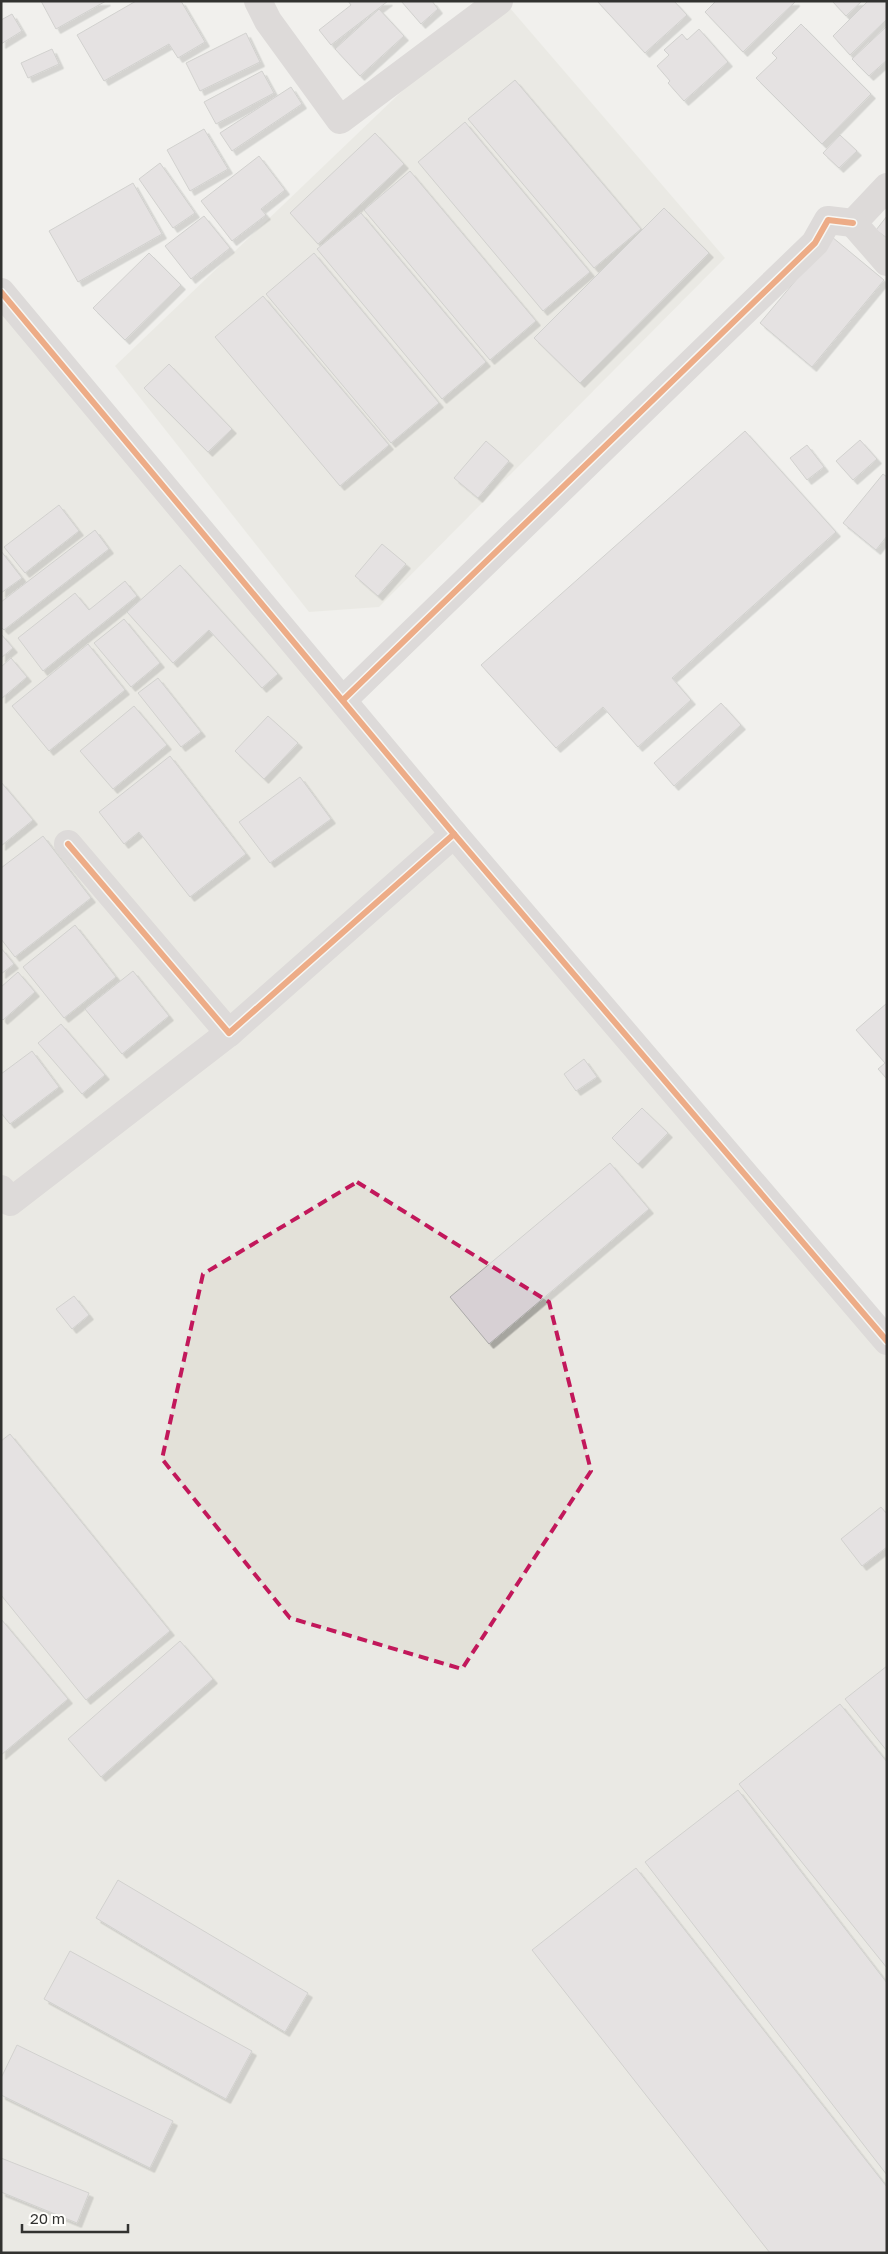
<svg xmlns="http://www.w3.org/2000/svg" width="888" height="2254" font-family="'Golos Text',sans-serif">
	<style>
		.built { fill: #e3e1d9 }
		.building { fill: #d7d0d4; stroke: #acabaa; filter: url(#shadow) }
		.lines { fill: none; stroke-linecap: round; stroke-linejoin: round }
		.minor { stroke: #c5bfc0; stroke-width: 28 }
		.cycleway-casing { stroke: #fffefb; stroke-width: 9 }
		.cycleway { stroke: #e8590c; stroke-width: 6 }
		.marked { fill: none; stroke: #c2185b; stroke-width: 4; stroke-dasharray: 10 6; stroke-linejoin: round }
	</style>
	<defs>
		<filter id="shadow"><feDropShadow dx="4.5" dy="4.5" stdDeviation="0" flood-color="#0004"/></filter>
	</defs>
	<rect width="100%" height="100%" fill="#f1f0ed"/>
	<g class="built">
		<polygon points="496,1 504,1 725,258 379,607 309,612 115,366"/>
		<polygon points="1,306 887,1346 887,2253 1,2253"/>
	</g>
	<g class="building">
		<polygon points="41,1 106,1 56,29"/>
		<polygon points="136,1 181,1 205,42 178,58 169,44 104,81 77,35"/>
		<polygon points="348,1 388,1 331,45 319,30 351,5"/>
		<polygon points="401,1 432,1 438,9 421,24"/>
		<polygon points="597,1 674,1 687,15 645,53"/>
		<polygon points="716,1 795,1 795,2 743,52 705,12"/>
		<polygon points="832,1 862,1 846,16"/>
		<polygon points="868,1 887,1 887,19 850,55 833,36"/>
		<polygon points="379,9 404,36 360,76 335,49"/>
		<polygon points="12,14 22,31 1,44 1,20"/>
		<polygon points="801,24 871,94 822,144 756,78 777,58 772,53"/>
		<polygon points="887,26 887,60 869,76 852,59"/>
		<polygon points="699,29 728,62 684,101 668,83 670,81 657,66 669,55 664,50 682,34 687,40"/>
		<polygon points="246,33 260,62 200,91 186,63"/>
		<polygon points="52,49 59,64 28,78 21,63"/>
		<polygon points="262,71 274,93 216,124 204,102"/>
		<polygon points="515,80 641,229 594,268 468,119"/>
		<polygon points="291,87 302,104 232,151 220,133"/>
		<polygon points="465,122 590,272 543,311 418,162"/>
		<polygon points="204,129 228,169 190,191 167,150"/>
		<polygon points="375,133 404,164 318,244 290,213"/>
		<polygon points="840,135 857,151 839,168 823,153"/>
		<polygon points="259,156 285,190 261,209 266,215 232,241 201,201"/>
		<polygon points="160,163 195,213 173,228 139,179"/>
		<polygon points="410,171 536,321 490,360 364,210"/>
		<polygon points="133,183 162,234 78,282 49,231"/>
		<polygon points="664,208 709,253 580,383 534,338"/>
		<polygon points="361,213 486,362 442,399 317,249"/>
		<polygon points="204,216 230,248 191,279 165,246"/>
		<polygon points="887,216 887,238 876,230"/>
		<polygon points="832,237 884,280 812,367 760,323"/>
		<polygon points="149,253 181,285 125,340 93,308"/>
		<polygon points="314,253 439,403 391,443 266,294"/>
		<polygon points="263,296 389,445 340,486 215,337"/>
		<polygon points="169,364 232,429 208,452 144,388"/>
		<polygon points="745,431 836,532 672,678 691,700 638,747 603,707 556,748 481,665"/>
		<polygon points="860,440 877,459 853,480 836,461"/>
		<polygon points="486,441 509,461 478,498 454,478"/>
		<polygon points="807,445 824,467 807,480 790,458"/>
		<polygon points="883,474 887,477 887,536 876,550 843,523"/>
		<polygon points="59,505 79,531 25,573 4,547"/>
		<polygon points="95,530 109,549 4,630 1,627 1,602"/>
		<polygon points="382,544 406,564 378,596 355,576"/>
		<polygon points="1,551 22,578 1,593"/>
		<polygon points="180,565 278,674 262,688 209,630 173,663 127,612"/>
		<polygon points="125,581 137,596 43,671 18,638 75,593 89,610"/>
		<polygon points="124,619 160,663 131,687 94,643"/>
		<polygon points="1,634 13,648 1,658"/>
		<polygon points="88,644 125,690 49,751 12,706"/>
		<polygon points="11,658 27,677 1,699 1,667"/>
		<polygon points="158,678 201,732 181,747 138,693"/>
		<polygon points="721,703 741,725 674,786 654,763"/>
		<polygon points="134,706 167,745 113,789 80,751"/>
		<polygon points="268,716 298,743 264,779 235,751"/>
		<polygon points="170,756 246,854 190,897 139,832 124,844 99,812"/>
		<polygon points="300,777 331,819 270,863 239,822"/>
		<polygon points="1,782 33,820 1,846"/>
		<polygon points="43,836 91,898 15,957 1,939 1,868"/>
		<polygon points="75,925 116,977 64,1018 23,967"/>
		<polygon points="1,948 14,964 1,974"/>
		<polygon points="133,971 169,1016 122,1054 85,1009"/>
		<polygon points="18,972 35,992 3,1020 1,1018 1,987"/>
		<polygon points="887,1003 887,1079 878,1069 885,1063 856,1030"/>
		<polygon points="61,1024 105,1075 82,1094 38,1043"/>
		<polygon points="32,1051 59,1087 10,1124 1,1113 1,1074"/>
		<polygon points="584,1059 597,1077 576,1091 564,1074"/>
		<polygon points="642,1108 668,1133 638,1164 612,1138"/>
		<polygon points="610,1163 649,1209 489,1344 450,1297"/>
		<polygon points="74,1296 89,1315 72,1329 56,1309"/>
		<polygon points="10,1434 170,1631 86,1700 1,1595 1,1441"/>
		<polygon points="881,1507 887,1514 887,1547 862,1566 841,1539"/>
		<polygon points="1,1619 68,1699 1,1755"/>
		<polygon points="180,1641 213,1679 101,1777 68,1739"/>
		<polygon points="887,1666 887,1751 845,1699"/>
		<polygon points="840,1704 887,1762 887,1968 739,1784"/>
		<polygon points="738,1790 887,1983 887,2175 645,1862"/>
		<polygon points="636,1868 887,2187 887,2253 770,2253 532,1950"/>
		<polygon points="118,1880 308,1993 285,2032 96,1918"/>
		<polygon points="70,1951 252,2051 226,2099 44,1999"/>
		<polygon points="17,2045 173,2121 150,2168 1,2095 1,2078"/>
		<polygon points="1,2158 89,2193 77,2223 1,2192"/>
	</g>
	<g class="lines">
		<g class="minor">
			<polyline points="258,1 268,21 340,120 499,1"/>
			<polyline points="887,187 853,223 887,262"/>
			<polyline points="1,292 454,834 887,1341"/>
			<polyline points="343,700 815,243 828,220 853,223"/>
			<polyline points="68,844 229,1033 454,834"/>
			<polyline points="1,1189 10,1202 229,1033"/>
		</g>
		<g class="cycleway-casing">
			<g id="cycleway">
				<polyline points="1,292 454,834 887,1341"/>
				<polyline points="343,700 815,243 828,220 853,223"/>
				<polyline points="68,844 229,1033 454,834"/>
			</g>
		</g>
		<use href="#cycleway" class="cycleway"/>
	</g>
	<path d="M0 0H888V2254H0ZM357 1182 549 1302 591 1471 462 1669 290 1618 162 1459 203 1274Z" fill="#f1f0ed" fill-opacity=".55" fill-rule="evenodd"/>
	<path class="marked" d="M357 1182 549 1302 591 1471 462 1669 290 1618 162 1459 203 1274Z"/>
	<rect width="888" height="2254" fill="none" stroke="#323230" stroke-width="5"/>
	<path d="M22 2224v8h106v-8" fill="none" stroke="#323230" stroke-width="2.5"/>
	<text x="30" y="2224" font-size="15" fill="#323230" stroke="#fffefb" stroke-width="4" paint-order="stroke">20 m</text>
</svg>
